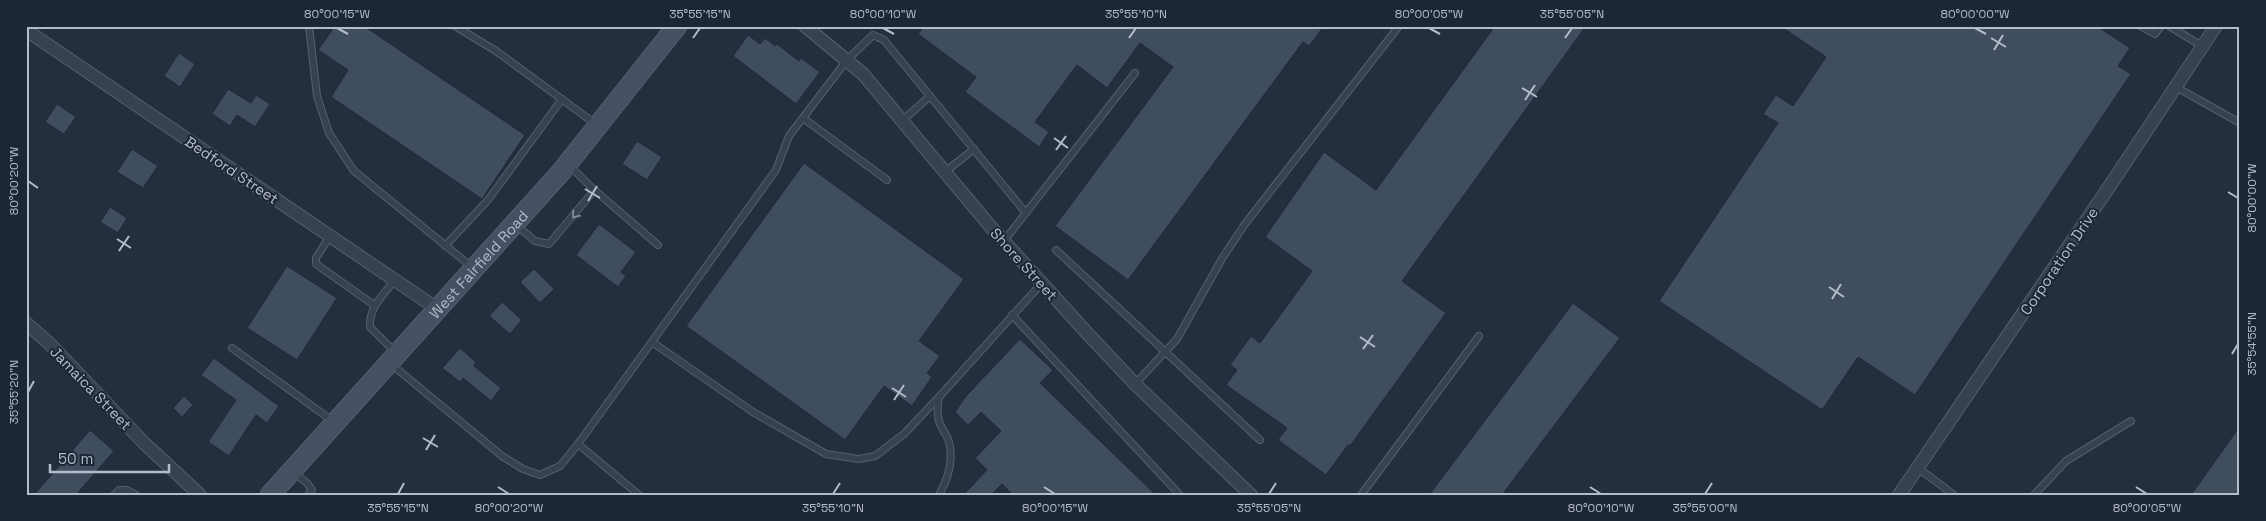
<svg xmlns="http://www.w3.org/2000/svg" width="2266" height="521" font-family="'Space Grotesk',sans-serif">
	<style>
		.building { fill: #3f4d5f; stroke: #1f2836 }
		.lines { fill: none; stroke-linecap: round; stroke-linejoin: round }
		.service-casing { stroke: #565f6d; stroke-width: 8 }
		.minor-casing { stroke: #565f6d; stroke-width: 14 }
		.secondary-casing { stroke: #565f6d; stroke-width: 21 }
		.service { stroke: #38414f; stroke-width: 6 }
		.minor { stroke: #38414f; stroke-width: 12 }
		.secondary { stroke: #455062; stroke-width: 19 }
		.oneway { stroke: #7c8593 }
		.ticks { fill: none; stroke: #b4bcca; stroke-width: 2 }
		.labels { text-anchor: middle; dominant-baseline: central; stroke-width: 4; stroke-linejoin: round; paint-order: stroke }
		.street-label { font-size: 15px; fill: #b4bcca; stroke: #1d2634 }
		.neatline { fill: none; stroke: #b4bcca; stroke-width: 2 }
		.ticks-label { font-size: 12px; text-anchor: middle; fill: #b4bcca }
	</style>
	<rect width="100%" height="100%" fill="#232f3f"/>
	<g class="building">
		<polygon points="335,26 364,26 525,135 482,199 331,97 348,70 318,50"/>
		<polygon points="924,26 1324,26 1309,46 1303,42 1128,280 1055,226 1173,67 1140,43 1107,88 1077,65 1035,122 1049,132 1039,147 965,92 976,77 918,34"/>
		<polygon points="1495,26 1586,26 1402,281 1446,313 1350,446 1348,445 1326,475 1278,440 1287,428 1226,385 1237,370 1230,365 1251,336 1260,343 1312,271 1265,237 1324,152 1376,190"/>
		<polygon points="1780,26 2097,26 2130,48 2118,66 2131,74 1915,395 1858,357 1822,410 1659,301 1778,123 1763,114 1776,95 1793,106 1826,57"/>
		<polygon points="748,35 760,44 765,38 775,46 777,44 799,61 801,58 820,72 796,104 733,56"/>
		<polygon points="179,53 195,64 180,87 164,76"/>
		<polygon points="228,89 251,103 256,95 270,104 255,127 237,115 230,126 212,114"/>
		<polygon points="57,104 76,117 64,134 45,122"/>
		<polygon points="637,141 662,157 647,180 622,164"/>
		<polygon points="132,149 158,166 143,188 117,172"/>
		<polygon points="804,163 964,279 919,341 940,356 927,373 932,377 912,406 884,386 845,440 686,326"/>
		<polygon points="110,207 127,218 118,233 100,222"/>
		<polygon points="599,224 636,252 621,272 626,276 618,287 576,255"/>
		<polygon points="287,266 337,298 297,360 247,328"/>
		<polygon points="534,269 554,289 540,303 520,282"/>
		<polygon points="502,302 522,320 510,334 489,316"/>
		<polygon points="1573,303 1620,338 1502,495 1429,495"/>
		<polygon points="1020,339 1053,370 1040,383 1156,495 1013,495 1002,484 991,495 963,495 987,470 975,458 1001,431 981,412 968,425 955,412 966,396"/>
		<polygon points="460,348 476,362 474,366 501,388 491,401 463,378 460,382 442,368"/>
		<polygon points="214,358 279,406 267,423 256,415 229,456 208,442 236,400 201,375"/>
		<polygon points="184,396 193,405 182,417 173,408"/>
		<polygon points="2240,426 2240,495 2191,495"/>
		<polygon points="90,430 114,451 76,495 34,495"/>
	</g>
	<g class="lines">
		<g class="service-casing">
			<g id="service">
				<polyline points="309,26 317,96 329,133 354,171 472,267"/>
				<polyline points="455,26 496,51 597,125"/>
				<polyline points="2140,26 2155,34 2161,26"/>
				<polyline points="2169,26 2202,46"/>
				<polyline points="2176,87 2240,123"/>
				<polyline points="803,118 887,180"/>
				<polyline points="902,121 930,96"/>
				<polyline points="945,172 974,149"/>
				<polyline points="591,187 658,245"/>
				<polyline points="515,224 535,241 549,244 592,193 591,187 569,165"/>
				<polyline points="330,236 316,258 316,264 374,305"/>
				<polyline points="1004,241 1135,73"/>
				<polyline points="445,246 488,200 562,99"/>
				<polyline points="1056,250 1260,440"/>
				<path d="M395 280C383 295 369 307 370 327L395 352"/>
				<polyline points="1012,315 1180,495"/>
				<polyline points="652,342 753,412 826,454 859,459 875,456 904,434 939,397"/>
				<polyline points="232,348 334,422"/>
				<polyline points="391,364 502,456 523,469 540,475 560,466 578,444 776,170 789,136 847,60 873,35 884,40 1026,213"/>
				<polyline points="1135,384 1177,339 1223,257 1245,224 1399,26"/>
				<polyline points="578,444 639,495"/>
				<polyline points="1918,468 1954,495"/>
				<polyline points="292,471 307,483 312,490 308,495"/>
				<polyline points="114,495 119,490 127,490 136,495"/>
				<path d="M939 495C948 479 954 461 949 442 948 437 944 432 942 428 936 418 937 407 939 397L1042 283"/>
				<polyline points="1361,495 1479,336"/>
				<polyline points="2034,495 2066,461 2131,421"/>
			</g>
		</g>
		<g class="minor-casing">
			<g id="minor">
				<polyline points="805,26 863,74 990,226 1087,333 1135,384 1251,495"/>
				<polyline points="26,30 439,310"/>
				<polyline points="26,323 51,345 144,443 200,495"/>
				<polyline points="1899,495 2107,190 2216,26"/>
			</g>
		</g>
		<g class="secondary-casing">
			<g id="secondary">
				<path id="s1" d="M270 495 561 172 677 26"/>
			</g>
		</g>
		<use href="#service" class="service"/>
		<use href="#minor" class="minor"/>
		<use href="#secondary" class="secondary"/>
	</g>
	<defs><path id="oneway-chevron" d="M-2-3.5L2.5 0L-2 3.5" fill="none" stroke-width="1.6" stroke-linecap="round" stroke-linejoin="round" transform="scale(1.25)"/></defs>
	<use class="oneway" href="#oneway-chevron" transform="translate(575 215) rotate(129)"/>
	<path class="ticks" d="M337 28 348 34M883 28 894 34M1429 28 1440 34M1975 28 1986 34M693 38 700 28M1129 38 1136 28M1565 38 1572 28M1991 38 2006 47M1994 50 2003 35M1522 88 1537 97M1525 100 1535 85M1054 138 1068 148M1056 150 1066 136M28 181 38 188M585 189 600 198M2228 192 2238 198M588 201 597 186M117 239 131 248M119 251 129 236M1829 287 1844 297M1832 299 1841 284M1360 337 1375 347M1363 349 1373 335M2232 354 2238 344M892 388 906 397M28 392 34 381M894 400 904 385M423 438 438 447M426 450 435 435M498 487 509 494M1044 487 1055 494M1590 487 1601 494M2136 487 2147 494M398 494 404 483M833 494 840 483M1269 494 1276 483M1705 494 1712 483"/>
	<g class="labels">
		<g class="street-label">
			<text transform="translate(232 170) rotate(34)">Bedford Street</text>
			<text transform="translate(2059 261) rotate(-56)">Corporation Drive</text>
			<text transform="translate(1024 264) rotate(48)">Shore Street</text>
			<text stroke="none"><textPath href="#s1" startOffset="311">West Fairfield Road</textPath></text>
			<text transform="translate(91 388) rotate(46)">Jamaica Street</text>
		</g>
	</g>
	<rect width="2266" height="521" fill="none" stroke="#1d2634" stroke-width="55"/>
	<path d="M50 464v8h119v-8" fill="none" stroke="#b4bcca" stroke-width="2.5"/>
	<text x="58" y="464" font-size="15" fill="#b4bcca" stroke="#1d2634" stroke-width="4" paint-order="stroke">50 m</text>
	<rect x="28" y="28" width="2210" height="466" class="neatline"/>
	<g class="ticks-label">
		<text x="337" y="18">80°00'15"W</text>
		<text x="700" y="18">35°55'15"N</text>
		<text x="883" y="18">80°00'10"W</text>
		<text x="1136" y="18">35°55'10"N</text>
		<text x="1429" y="18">80°00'05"W</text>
		<text x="1572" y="18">35°55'05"N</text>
		<text x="1975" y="18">80°00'00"W</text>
		<text transform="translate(14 181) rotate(-90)" y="4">80°00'20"W</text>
		<text transform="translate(2252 198) rotate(-90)" y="4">80°00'00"W</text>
		<text transform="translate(2252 344) rotate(-90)" y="4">35°54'55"N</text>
		<text transform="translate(14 392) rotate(-90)" y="4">35°55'20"N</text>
		<text x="398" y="512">35°55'15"N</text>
		<text x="509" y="512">80°00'20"W</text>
		<text x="833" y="512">35°55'10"N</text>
		<text x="1055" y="512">80°00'15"W</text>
		<text x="1269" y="512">35°55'05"N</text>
		<text x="1601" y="512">80°00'10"W</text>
		<text x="1705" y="512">35°55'00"N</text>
		<text x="2147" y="512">80°00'05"W</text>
	</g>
</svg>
